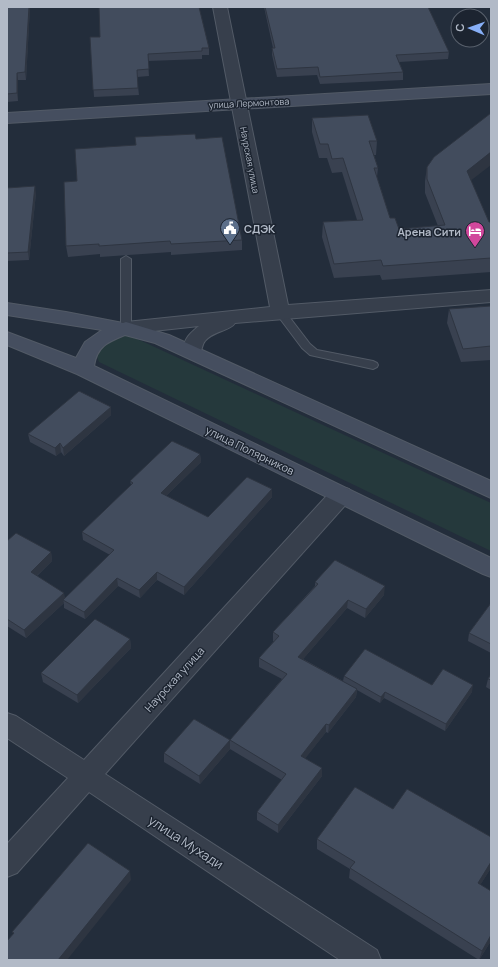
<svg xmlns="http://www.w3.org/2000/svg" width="498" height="967" font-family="Manrope,sans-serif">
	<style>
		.green { fill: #25393c }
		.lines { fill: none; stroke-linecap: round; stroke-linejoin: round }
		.lane-casing { stroke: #525a66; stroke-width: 2 }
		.street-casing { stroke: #525a66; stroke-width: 2 }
		.secondary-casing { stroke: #525a66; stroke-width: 2 }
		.lane { fill: #373f4c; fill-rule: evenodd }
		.street { fill: #373f4c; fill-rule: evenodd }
		.secondary { fill: #454e5f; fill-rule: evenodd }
		.wall { fill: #394150 }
		.shaded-wall { fill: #2e3541 }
		.building { fill: #424c5d; stroke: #2e3541 }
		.labels { text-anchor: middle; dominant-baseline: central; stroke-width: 3; stroke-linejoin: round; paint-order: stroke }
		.far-street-label { font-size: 9px; fill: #b2bac7; stroke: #1c2430 }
		.poi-label { font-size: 11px; font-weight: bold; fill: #b2bac7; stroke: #1c2430; text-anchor: start }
		.street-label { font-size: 11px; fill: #b2bac7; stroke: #1c2430 }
		.near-street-label { font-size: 13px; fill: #b2bac7; stroke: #1c2430 }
	</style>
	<rect width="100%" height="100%" fill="#232d3b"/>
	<polygon class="green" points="121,336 130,336 146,343 491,503 491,551 99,362 97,357 98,351 114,338"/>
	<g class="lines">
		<g class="lane-casing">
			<g id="lane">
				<polygon points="126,256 131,259 131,328 126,331 121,328 121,259"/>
				<polygon points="280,309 284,310 310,344 317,350 373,361 377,363 378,365 377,367 373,369 310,355 302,348 275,312"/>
			</g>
		</g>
		<g class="street-casing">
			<g id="street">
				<path d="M213 7H227L288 305 491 290V302L235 323C230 331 213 331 205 341 202 344 202 351 199 355L192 357 185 355 182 351C186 337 188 335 199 326L126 334 119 332 116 328 119 324 126 322 270 307Z"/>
				<polygon points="341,487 349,489 352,495 349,501 105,774 377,950 381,960 340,960 89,792 17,873 7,877 7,844 68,778 7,738 7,713 16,716 84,760 333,489"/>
			</g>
		</g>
		<g class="secondary-casing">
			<g id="secondary">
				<polygon points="491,84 491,94 7,123 7,113"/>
				<path d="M7 303 66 312 123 323 126 322 169 335 491 481V498L155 343 125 335C108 342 97 346 94 366L491 558V577L483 574 77 374 7 345V332L76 358 85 342 102 330 7 315Z"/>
			</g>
		</g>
		<use href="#lane" class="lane"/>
		<use href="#street" class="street"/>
		<use href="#secondary" class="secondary"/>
	</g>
	<g class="wall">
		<polygon points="7,7 30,7 26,80 18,80 18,101 7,102"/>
		<polygon points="264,7 428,7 449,52 448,59 399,62 403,72 403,80 320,84 317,75 277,77 272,55 272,48 273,48"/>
		<polygon points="90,37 209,48 209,55 202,55 202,59 148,61 149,76 137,77 139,95 94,97"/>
		<polygon points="312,118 377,141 376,155 374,155 378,168 377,177 390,218 399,229 438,226 425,193 425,181 427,167 471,181 489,222 491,222 491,272 382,280 380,275 334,278 322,237 323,222 357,220 342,172 332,173 327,158 319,158 312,132"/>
		<polygon points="196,139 242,240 242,250 171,255 171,252 100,257 100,254 68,257 66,246 77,181 135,145"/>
		<polygon points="7,188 36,193 29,260 7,261"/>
		<polygon points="491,306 491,360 461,362 447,323 449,309"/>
		<polygon points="111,407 111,415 64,456 61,452 56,456 30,442 28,434"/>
		<polygon points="200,454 201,462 166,496 208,517 272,489 272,497 184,595 157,580 140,598 118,586 85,619 64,608 64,603 26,638 7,626 7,541 51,552 52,561 37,576 65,598 110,555 83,540 82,532 131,485 130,481"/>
		<polygon points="315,582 384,595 365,618 347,608 303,659 343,681 344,676 432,685 472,692 445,731 384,698 380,703 357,690 356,697 328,733 326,732 305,758 322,776 278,833 257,820 257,812 282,780 230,749 200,784 164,762 164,753 230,740 282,679 259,667 259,658 274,641 273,641 273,632 315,586"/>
		<polygon points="491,603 491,653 468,641 469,633"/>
		<polygon points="130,639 131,648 78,703 43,682 41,673"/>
		<polygon points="491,674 491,690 486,687 488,679"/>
		<polygon points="393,809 491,868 480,885 491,891 491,941 479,960 349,878 350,869 317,849 317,839"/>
	</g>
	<g class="shaded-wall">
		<polygon points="29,7 30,7 26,80 25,72"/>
		<polygon points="17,73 18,80 18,101 17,93"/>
		<polygon points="491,152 491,165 465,185 467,171"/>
		<polygon points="35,186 36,193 29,260 28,252"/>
		<polygon points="111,407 111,415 64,456 63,448"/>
		<polygon points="60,443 61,452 56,456 55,448"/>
		<polygon points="200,454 201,462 161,501 161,493"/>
		<polygon points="272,489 272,497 184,595 184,587"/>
		<polygon points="51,552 52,561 32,580 31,572"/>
		<polygon points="157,572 157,580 140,598 139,590"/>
		<polygon points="117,578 118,586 85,619 84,612"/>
		<polygon points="385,586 384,595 365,618 366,609"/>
		<polygon points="64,593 66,601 63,600 64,603 26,638 24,630"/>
		<polygon points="348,600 347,608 298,665 298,657"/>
		<polygon points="130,639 131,648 78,703 77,695"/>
		<polygon points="473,685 472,692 445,731 446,724"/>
		<polygon points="357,689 356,697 328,733 329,725"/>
		<polygon points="385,692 384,698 380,703 381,697"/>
		<polygon points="326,724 326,732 301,764 301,756"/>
		<polygon points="230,740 230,749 200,784 199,776"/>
		<polygon points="322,768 322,776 278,833 278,825"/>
		<polygon points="491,862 491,868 475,893 478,883"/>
		<polygon points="130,871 131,880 67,960 58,960"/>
		<polygon points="491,935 491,941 479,960 482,951"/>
	</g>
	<g class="building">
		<polygon points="7,7 29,7 25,72 17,73 17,93 7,94"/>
		<polygon points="99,7 199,7 209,48 202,48 202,51 148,54 149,69 137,70 138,88 93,90 90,37 100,37"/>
		<polygon points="265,7 428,7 449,52 396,55 403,72 320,77 318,67 277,69 272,48 275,48"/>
		<polygon points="491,113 491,152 467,171 489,222 491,222 491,258 383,266 381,260 334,264 323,222 363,220 343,158 332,159 328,144 320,144 312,118 368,115 377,141 369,141 378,168 374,168 390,218 395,218 399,229 445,225 427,179 427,167 434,157"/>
		<polygon points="195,134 196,139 222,137 242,240 171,244 170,241 99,246 99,244 66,246 64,182 77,181 75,149 136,145 135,137"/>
		<polygon points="35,186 28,252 7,253 7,188"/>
		<polygon points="491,306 491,346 463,349 449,309"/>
		<polygon points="79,391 111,407 63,448 60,443 55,448 28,434"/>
		<polygon points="172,441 200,454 161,493 208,517 247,477 272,489 184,587 157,572 139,590 117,578 84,612 63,600 114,550 82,532 133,483 130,481"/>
		<polygon points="16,533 51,552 31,572 64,593 24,630 7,619 7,541"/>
		<polygon points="335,560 385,586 366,609 348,600 298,657 357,689 329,725 326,724 301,756 322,768 278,825 257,812 286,774 230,740 287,674 259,658 279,636 273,632 318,584 315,582"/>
		<polygon points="491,603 491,644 469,633"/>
		<polygon points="95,619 130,639 77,695 41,673"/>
		<polygon points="365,649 432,685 443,669 473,685 446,724 385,692 381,697 344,676"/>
		<polygon points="491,674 491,680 488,679"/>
		<polygon points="194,719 230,740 199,776 164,753"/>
		<polygon points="355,787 393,809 407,789 491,837 491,862 478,883 491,891 491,935 482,951 350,868 355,862 317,839"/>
		<polygon points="88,843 130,871 58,960 7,960 7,941 14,933 12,932"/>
	</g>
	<defs>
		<g id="civic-pin" transform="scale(1)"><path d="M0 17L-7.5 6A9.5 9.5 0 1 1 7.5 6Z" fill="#5c6f8a" stroke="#1c2430"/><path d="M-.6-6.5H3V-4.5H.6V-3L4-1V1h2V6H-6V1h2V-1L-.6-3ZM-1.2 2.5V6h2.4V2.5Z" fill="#fff"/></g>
		<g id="hotel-pin" transform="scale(1)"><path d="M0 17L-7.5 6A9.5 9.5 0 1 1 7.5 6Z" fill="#d1479c" stroke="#1c2430"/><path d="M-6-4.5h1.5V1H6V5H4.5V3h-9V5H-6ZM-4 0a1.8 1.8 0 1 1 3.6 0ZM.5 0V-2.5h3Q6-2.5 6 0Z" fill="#fff"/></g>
	</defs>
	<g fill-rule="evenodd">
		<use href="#civic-pin" x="230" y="228"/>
		<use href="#hotel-pin" x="475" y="231"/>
	</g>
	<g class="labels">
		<g class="far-street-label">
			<text transform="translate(249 103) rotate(-3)">улица Лермонтова</text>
			<text transform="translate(250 160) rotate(79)">Наурская улица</text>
		</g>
		<g class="poi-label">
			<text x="244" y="228">СДЭК</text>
			<text x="461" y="231" text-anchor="end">Арена Сити</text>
		</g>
		<g class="street-label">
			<text transform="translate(250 450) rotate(26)">улица Полярников</text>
			<text transform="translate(174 679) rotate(-48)">Наурская улица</text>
		</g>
		<g class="near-street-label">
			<text transform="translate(186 842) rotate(33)">улица Мухади</text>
		</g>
	</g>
	<rect width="498" height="967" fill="none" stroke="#b2bac7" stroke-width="16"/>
	<g transform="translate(470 28) rotate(272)"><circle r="19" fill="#1c2430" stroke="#58606c"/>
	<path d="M0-3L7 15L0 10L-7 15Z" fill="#87aff7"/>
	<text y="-6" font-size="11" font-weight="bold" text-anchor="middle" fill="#b2bac7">С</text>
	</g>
</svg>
